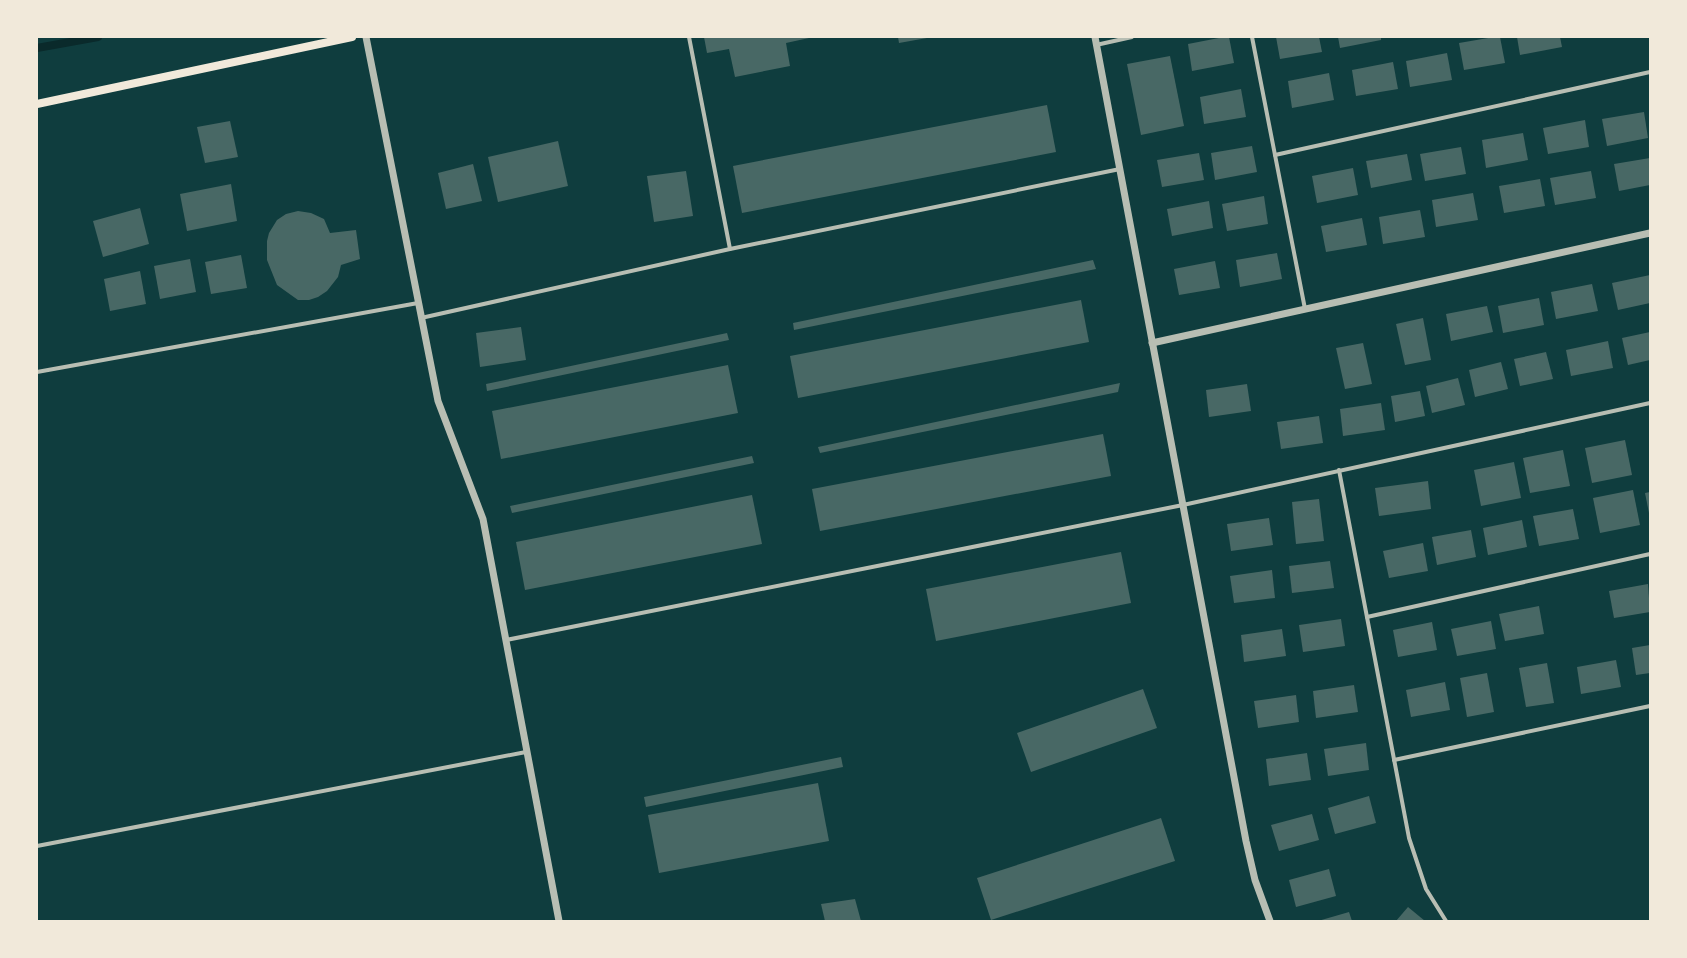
<svg xmlns="http://www.w3.org/2000/svg" width="1687" height="958" font-family="Spectral,serif">
	<style>
		.lines { fill: none; stroke-linecap: round; stroke-linejoin: round }
		.stream { stroke: #0a2a2b; stroke-width: 8 }
		.building { fill: #486865 }
		.minor { stroke: #b8beb3; stroke-width: 4 }
		.tertiary { stroke: #b8beb3; stroke-width: 7 }
		.secondary { stroke: #f1e9da; stroke-width: 8 }
	</style>
	<rect width="100%" height="100%" fill="#0f3d3e"/>
	<g class="lines">
		<polyline class="stream" points="37,48 98,37"/>
	</g>
	<g class="building">
		<polygon points="704,37 809,37 809,38 786,43 790,66 735,77 729,49 707,53"/>
		<polygon points="898,37 926,37 927,38 899,43"/>
		<polygon points="1224,37 1229,37 1234,63 1192,71 1188,44"/>
		<polygon points="1276,37 1319,37 1322,52 1280,59"/>
		<polygon points="1338,37 1381,37 1381,40 1340,48"/>
		<polygon points="1494,37 1500,37 1505,63 1464,70 1459,43"/>
		<polygon points="1517,37 1560,37 1562,47 1520,55"/>
		<polygon points="1447,53 1452,80 1410,87 1406,61"/>
		<polygon points="1170,56 1184,126 1141,135 1127,64"/>
		<polygon points="1393,62 1398,89 1356,96 1352,70"/>
		<polygon points="1329,73 1334,100 1292,108 1288,81"/>
		<polygon points="1241,89 1246,117 1204,124 1200,97"/>
		<polygon points="1047,105 1056,152 742,213 733,166"/>
		<polygon points="1644,112 1648,138 1607,146 1602,119"/>
		<polygon points="1585,120 1589,147 1548,154 1543,128"/>
		<polygon points="230,121 238,157 205,163 197,127"/>
		<polygon points="1523,133 1528,160 1486,168 1482,140"/>
		<polygon points="558,141 568,186 498,202 488,157"/>
		<polygon points="1252,146 1257,172 1215,180 1211,153"/>
		<polygon points="1461,147 1466,174 1425,181 1420,154"/>
		<polygon points="1199,153 1204,180 1162,187 1157,160"/>
		<polygon points="1407,154 1412,180 1371,188 1366,161"/>
		<polygon points="1650,158 1650,185 1619,191 1614,164"/>
		<polygon points="473,164 482,201 446,209 438,173"/>
		<polygon points="1353,168 1358,195 1317,203 1312,176"/>
		<polygon points="686,171 693,216 654,222 647,176"/>
		<polygon points="1591,171 1596,198 1555,205 1550,178"/>
		<polygon points="1540,179 1545,206 1504,213 1499,186"/>
		<polygon points="231,184 237,221 187,231 180,194"/>
		<polygon points="1473,193 1478,220 1436,227 1432,200"/>
		<polygon points="1264,196 1268,224 1227,231 1222,204"/>
		<polygon points="1209,201 1213,228 1172,236 1167,209"/>
		<polygon points="140,208 149,244 103,257 93,221"/>
		<polygon points="1420,210 1425,237 1383,244 1379,217"/>
		<polygon points="298,211 311,213 324,219 330,233 356,230 360,259 341,265 338,277 327,291 318,297 309,300 298,300 277,285 267,260 267,241 269,233 277,220 286,214"/>
		<polygon points="1362,218 1367,245 1326,252 1321,226"/>
		<polygon points="1277,253 1282,279 1240,287 1236,260"/>
		<polygon points="241,255 247,288 211,294 205,262"/>
		<polygon points="190,259 196,292 160,299 154,266"/>
		<polygon points="1093,260 1096,269 794,330 793,323"/>
		<polygon points="1215,261 1220,288 1179,295 1174,269"/>
		<polygon points="140,271 146,304 110,311 104,279"/>
		<polygon points="1650,275 1650,303 1618,310 1612,283"/>
		<polygon points="1592,284 1598,311 1556,319 1551,292"/>
		<polygon points="1539,298 1544,325 1503,333 1498,306"/>
		<polygon points="1081,300 1089,342 798,398 790,356"/>
		<polygon points="1487,306 1493,332 1451,341 1446,314"/>
		<polygon points="1423,318 1431,360 1405,365 1396,324"/>
		<polygon points="521,327 526,360 480,367 476,333"/>
		<polygon points="1650,332 1650,360 1628,365 1622,338"/>
		<polygon points="727,333 729,340 487,391 486,384"/>
		<polygon points="1608,341 1613,368 1571,376 1566,350"/>
		<polygon points="1363,343 1372,384 1345,389 1336,348"/>
		<polygon points="1546,352 1553,379 1520,386 1514,359"/>
		<polygon points="1501,362 1508,389 1475,397 1469,370"/>
		<polygon points="728,365 738,413 501,459 492,411"/>
		<polygon points="1458,378 1465,405 1432,413 1426,386"/>
		<polygon points="1120,383 1118,392 820,453 818,447"/>
		<polygon points="1247,384 1251,411 1209,417 1206,390"/>
		<polygon points="1420,391 1425,416 1395,422 1391,396"/>
		<polygon points="1381,403 1385,430 1343,436 1340,409"/>
		<polygon points="1319,416 1323,443 1281,449 1277,422"/>
		<polygon points="1103,434 1111,476 820,531 812,489"/>
		<polygon points="1625,440 1632,475 1592,483 1585,448"/>
		<polygon points="1563,450 1570,486 1530,493 1523,458"/>
		<polygon points="752,456 754,463 512,513 510,506"/>
		<polygon points="1514,462 1521,498 1481,506 1474,470"/>
		<polygon points="1428,481 1431,509 1379,516 1375,488"/>
		<polygon points="1633,490 1640,525 1600,533 1593,498"/>
		<polygon points="1650,492 1650,513 1649,513 1645,493"/>
		<polygon points="752,495 762,544 525,590 516,542"/>
		<polygon points="1319,499 1324,541 1296,544 1292,502"/>
		<polygon points="1573,509 1579,539 1539,546 1533,516"/>
		<polygon points="1269,518 1273,545 1231,551 1227,524"/>
		<polygon points="1522,520 1527,547 1488,555 1483,528"/>
		<polygon points="1471,530 1476,557 1437,565 1432,537"/>
		<polygon points="1423,543 1428,571 1389,578 1383,551"/>
		<polygon points="1121,552 1131,603 936,641 926,589"/>
		<polygon points="1330,561 1334,588 1292,593 1289,566"/>
		<polygon points="1272,570 1275,598 1234,603 1230,576"/>
		<polygon points="1648,584 1650,612 1614,618 1609,591"/>
		<polygon points="1539,606 1544,634 1505,641 1499,614"/>
		<polygon points="1341,619 1345,646 1303,652 1299,625"/>
		<polygon points="1491,621 1496,649 1457,656 1451,629"/>
		<polygon points="1432,622 1437,650 1398,657 1393,630"/>
		<polygon points="1282,629 1286,656 1244,662 1241,635"/>
		<polygon points="1650,645 1650,673 1636,675 1632,648"/>
		<polygon points="1616,660 1621,687 1581,694 1577,667"/>
		<polygon points="1547,663 1554,703 1526,707 1519,668"/>
		<polygon points="1487,673 1494,712 1467,717 1460,678"/>
		<polygon points="1445,682 1450,710 1411,717 1406,690"/>
		<polygon points="1354,685 1358,712 1316,718 1313,691"/>
		<polygon points="1143,689 1157,728 1031,772 1017,733"/>
		<polygon points="1296,695 1299,722 1258,728 1254,701"/>
		<polygon points="1366,743 1369,770 1328,776 1324,749"/>
		<polygon points="1307,753 1311,780 1269,786 1266,759"/>
		<polygon points="841,757 843,767 646,807 644,797"/>
		<polygon points="818,783 829,841 659,873 648,815"/>
		<polygon points="1369,796 1376,823 1335,834 1328,808"/>
		<polygon points="1312,814 1319,840 1279,851 1271,825"/>
		<polygon points="1161,818 1175,861 991,920 977,878"/>
		<polygon points="1329,869 1336,896 1296,907 1289,880"/>
		<polygon points="855,899 861,921 825,921 821,904"/>
		<polygon points="1408,907 1425,921 1396,921"/>
		<polygon points="1349,912 1352,921 1318,921"/>
	</g>
	<g class="lines">
		<g class="minor">
			<polyline points="689,37 730,249"/>
			<polyline points="1252,37 1305,309"/>
			<polyline points="1096,45 1132,37"/>
			<polyline points="1275,155 1650,72"/>
			<polyline points="421,318 730,249 1120,169"/>
			<polyline points="37,372 418,303"/>
			<polyline points="1339,470 1409,838 1426,889 1446,921"/>
			<polyline points="1367,617 1650,554"/>
			<polyline points="506,640 1183,505 1650,403"/>
			<polyline points="1394,760 1650,706"/>
			<polyline points="37,846 526,752"/>
		</g>
		<g class="tertiary">
			<polyline points="366,37 438,401 483,519 559,921"/>
			<polyline points="1095,37 1246,841 1255,880 1270,921"/>
			<polyline points="1152,343 1650,233"/>
		</g>
		<polyline class="secondary" points="37,104 352,37"/>
	</g>
	<rect width="1687" height="958" fill="none" stroke="#f1e9da" stroke-width="76"/>
</svg>
